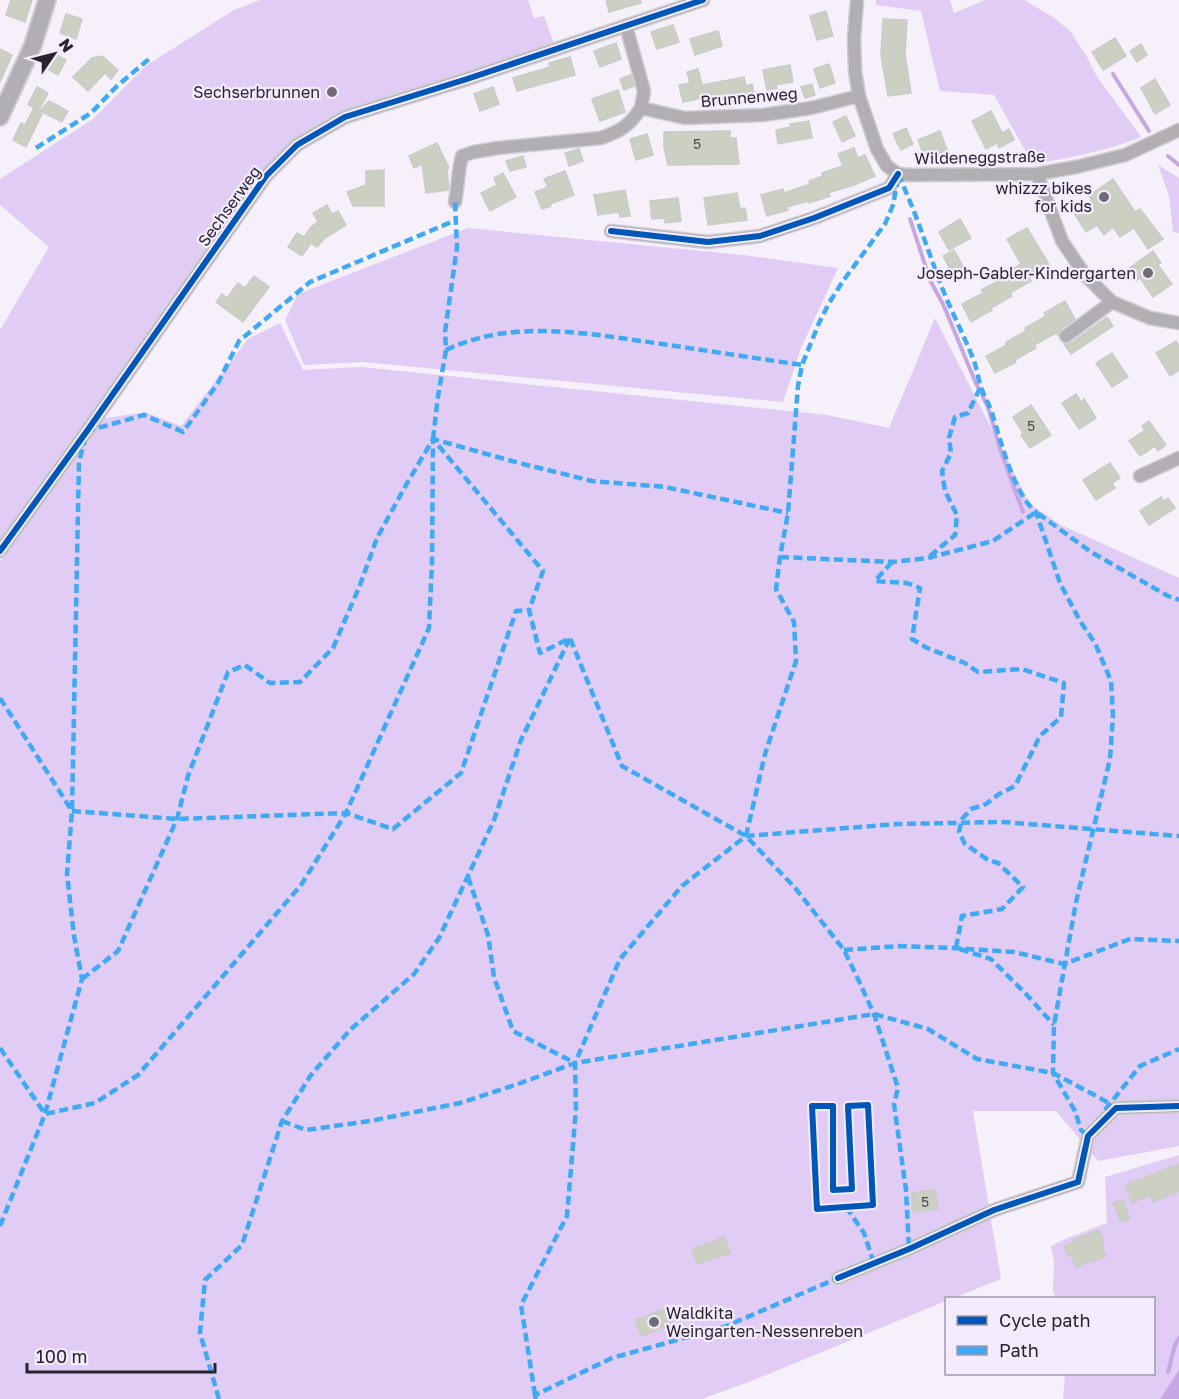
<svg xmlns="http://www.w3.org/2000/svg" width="1179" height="1399" font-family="'Golos Text',sans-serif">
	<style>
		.green { fill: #e0ccf4 }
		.water { fill: #c6a6e4 }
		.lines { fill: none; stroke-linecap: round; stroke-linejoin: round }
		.stream { stroke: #c6a6e4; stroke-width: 4 }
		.building { fill: #ccd0c2; stroke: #cbcbca; stroke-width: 1.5 }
		.street-casing { stroke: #d0ccd4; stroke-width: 15 }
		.secondary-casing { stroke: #d0ccd4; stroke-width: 20 }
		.street { stroke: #b1afb3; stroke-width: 12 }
		.secondary { stroke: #b1afb4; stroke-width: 16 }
		.quiet { stroke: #3fa9f5; stroke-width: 4.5; stroke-dasharray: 9 4.5; stroke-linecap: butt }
		.cycleway-casing { stroke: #f4ebff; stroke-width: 10 }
		.cycleway { stroke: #0057b8; stroke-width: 6 }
		.poi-dot { fill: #706b74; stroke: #f4ebff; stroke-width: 2 }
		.labels { text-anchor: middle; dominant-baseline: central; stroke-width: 4.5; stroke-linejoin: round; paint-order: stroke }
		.number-label { font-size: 14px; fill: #514e52 }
		.poi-label { font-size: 16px; fill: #28232c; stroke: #f4ebff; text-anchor: end }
		.street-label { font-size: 16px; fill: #28232c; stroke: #f4ebff }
	</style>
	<rect width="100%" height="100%" fill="#f5f0fa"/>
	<g class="green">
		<polygon points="260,0 528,0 534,18 544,16 556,49 345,117 297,145 266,175 0,550 0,330 49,247 0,205 0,179 93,119 147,65 234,10"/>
		<path d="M876 0H950L954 13 985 0H1024L1053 17 1070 31 1087 57 1096 75 1141 137C1106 151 1070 158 1033 164L994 95 940 91 921 11 876 5Z"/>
		<polygon points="1158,165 1179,178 1179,233 1173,232 1169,196"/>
		<polygon points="468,228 743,255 838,268 801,348 783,402 363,362 304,365 285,320 298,294"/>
		<polygon points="935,318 1030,504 1061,525 1179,578 1179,1146 1098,1161 1056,1111 973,1111 1001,1279 954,1298 946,1298 946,1301 749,1382 702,1399 0,1399 0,562 100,419 145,412 181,426 248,339 280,323 303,370 361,367 827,415 889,428"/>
		<polygon points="1179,1155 1179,1370 1160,1399 1063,1399 1065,1374 1154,1374 1154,1298 1055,1298 1053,1290 1054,1262 1051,1246 1065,1239 1107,1223 1105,1177"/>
	</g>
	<polygon class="water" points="1179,1370 1179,1399 1160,1399"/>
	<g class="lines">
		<g class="stream">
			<polyline points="1113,74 1149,131"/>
			<polyline points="1168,156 1179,165"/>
			<polyline points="910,219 930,280 943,304 975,381 988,407 1001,452 1023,512"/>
			<polyline points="1168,1372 1175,1345 1179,1338"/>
		</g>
	</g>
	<g class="building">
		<polygon points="11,0 32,0 25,22 6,15"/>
		<polygon points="606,0 640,0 641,3 609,12"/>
		<polygon points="826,11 833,36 817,40 810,16"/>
		<polygon points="66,14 82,19 76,39 60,33"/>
		<polygon points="883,19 907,20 905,55 911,93 888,96 881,55"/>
		<polygon points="673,25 679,42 657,49 651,32"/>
		<polygon points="718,31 722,46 695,55 690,39"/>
		<polygon points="1115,38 1126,56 1103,70 1092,52"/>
		<polygon points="616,43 621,59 600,67 594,51"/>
		<polygon points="1141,44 1147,55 1137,62 1130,51"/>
		<polygon points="0,49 12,55 0,82"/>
		<polygon points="52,52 66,60 58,75 44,67"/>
		<polygon points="102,56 118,70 111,79 105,73 88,91 73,77 92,58"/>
		<polygon points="570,57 575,75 517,91 513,78 550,67 549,63"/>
		<polygon points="829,64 835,83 820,88 814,69"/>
		<polygon points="790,65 793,82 776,85 777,88 767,90 763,70"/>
		<polygon points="698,69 702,85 744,77 746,86 752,84 755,98 718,104 716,95 683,102 679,85 690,83 687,72"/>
		<polygon points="631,75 634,86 624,90 620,79"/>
		<polygon points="1155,79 1170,105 1155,114 1141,88"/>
		<polygon points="812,84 815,95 805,98 801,87"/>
		<polygon points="37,87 48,93 39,110 28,105"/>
		<polygon points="493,87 499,104 480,111 474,94"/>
		<polygon points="618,90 625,112 600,121 592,99"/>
		<polygon points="49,101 68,111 62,122 40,111"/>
		<polygon points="34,108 42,114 26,147 13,140 21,123 25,125"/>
		<polygon points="991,111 1002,133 1009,129 1014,140 999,148 997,143 986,149 972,121"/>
		<polygon points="846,116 855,136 842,142 833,122"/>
		<polygon points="809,121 812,138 778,144 776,130 791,127 790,124"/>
		<polygon points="906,128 913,144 901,150 893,134"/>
		<polygon points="730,131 730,138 736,138 739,164 668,165 664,148 664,132"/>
		<polygon points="940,131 947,150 925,159 918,140"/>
		<polygon points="647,134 653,155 636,160 630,139"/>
		<polygon points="437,143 449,168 447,169 449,190 426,193 422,164 414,168 409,156"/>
		<polygon points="854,148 858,158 865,155 875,176 854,185 828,193 830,196 809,203 809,201 787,207 788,210 767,216 761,195 783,189 784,193 810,184 809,181 823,176 822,173 843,166 838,154"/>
		<polygon points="579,149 583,161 569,166 565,153"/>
		<polygon points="523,156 526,167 510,171 506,161"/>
		<polygon points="384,170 384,206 353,206 347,192 366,185 366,171"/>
		<polygon points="565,171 574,195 550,204 551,206 542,209 535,192 548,187 544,179"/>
		<polygon points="503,173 516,197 490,211 481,193 497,185 494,178"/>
		<polygon points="1113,179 1135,212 1140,209 1163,239 1148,249 1134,228 1120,237 1113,227 1104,235 1097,225 1086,232 1074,213 1092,200 1089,196"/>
		<polygon points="625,190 630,216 620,217 619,212 598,215 594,195"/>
		<polygon points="737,193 740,209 745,208 747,220 708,225 704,198"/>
		<polygon points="678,198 681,221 665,223 665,218 652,219 650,201"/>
		<polygon points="327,205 332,214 338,211 346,225 325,238 317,247 311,243 302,256 288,247 297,233 304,237 311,227 318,222 313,213"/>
		<polygon points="960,219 971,238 949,250 939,232"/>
		<polygon points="1027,228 1050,266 1029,278 1031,281 1010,293 1012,296 991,308 992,310 971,322 962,304 983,293 981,290 1002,279 1001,276 1021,264 1007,239"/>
		<polygon points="954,250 965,270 954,276 943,256"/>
		<polygon points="1153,251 1161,263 1158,265 1172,284 1153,297 1140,278 1136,281 1128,269"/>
		<polygon points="254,276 269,287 243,322 216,302 222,294 227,298 238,283 245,288"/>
		<polygon points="1065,301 1075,319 1061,329 1058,335 1056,333 1034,345 1036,348 1015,360 1016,362 995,373 986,356 1007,345 1006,342 1026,331 1025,328 1046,316 1044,313"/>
		<polygon points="1107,317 1113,326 1071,354 1064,344 1071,343"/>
		<polygon points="1176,341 1179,346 1179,370 1170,376 1156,353"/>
		<polygon points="1112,353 1128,377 1112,387 1096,363"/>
		<polygon points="1076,394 1081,402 1084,399 1096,418 1079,429 1062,403"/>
		<polygon points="1031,405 1051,435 1030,448 1021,435 1023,433 1013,417"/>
		<polygon points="1149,421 1166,445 1158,451 1155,446 1140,456 1129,441 1145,430 1142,426"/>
		<polygon points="1110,463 1120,478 1112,483 1115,488 1096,500 1083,480"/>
		<polygon points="1161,497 1164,501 1168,498 1175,508 1149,525 1140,511"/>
		<polygon points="1179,1164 1179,1191 1153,1202 1150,1195 1132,1203 1125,1185"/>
		<polygon points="935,1189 938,1209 913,1212 912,1193"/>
		<polygon points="1122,1200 1130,1219 1121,1222 1113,1203"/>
		<polygon points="1099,1230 1104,1243 1101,1244 1106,1256 1076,1267 1071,1255 1068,1256 1064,1246 1074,1242 1073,1240"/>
		<polygon points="724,1237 730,1253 697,1264 692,1249"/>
		<polygon points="668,1308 673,1324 641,1336 635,1320"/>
	</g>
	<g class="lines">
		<g class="street-casing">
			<g id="street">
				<polyline points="857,0 854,38 855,71 859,96 877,149 887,166 898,174"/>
				<polyline points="626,26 644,91 641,108"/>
				<polyline points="898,174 911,175 1037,174 1076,167 1125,155 1179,130"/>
				<polyline points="1037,174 1062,241 1085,275 1112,302 1150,318 1179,323"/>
				<path d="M455 202C458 187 458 171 462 156L474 152 498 148 601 138C621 131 629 126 641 108L685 118 763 115 811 108 859 96"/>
				<polyline points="611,231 708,242 760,236 814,218 889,188 898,174"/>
				<polyline points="1066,336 1112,302"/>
				<polyline points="1140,476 1179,458"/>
				<polyline points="0,551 87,431 266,176 297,145 345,117 467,79 703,0"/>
				<polyline points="838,1278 909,1249 994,1210 1078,1182 1088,1136 1116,1108 1179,1106"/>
			</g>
		</g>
		<g class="secondary-casing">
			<polyline id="secondary" points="0,117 33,45 47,0"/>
		</g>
		<use href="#street" class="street"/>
		<use href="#secondary" class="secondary"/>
		<g class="quiet">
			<polyline points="36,148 91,113 117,86 149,59"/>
			<path d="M898 174C915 210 927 248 941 285 951 311 964 335 974 361 977 369 978 379 981 387 984 396 989 404 992 413 1001 441 1013 493 1036 512L1060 583 1080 621 1095 643 1111 681 1113 715 1110 759 1076 902 1054 1025 1053 1073 1075 1111 1081 1130 1088 1136 1090 1132"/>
			<path d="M446 350C514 318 590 334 662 344 708 351 755 358 802 365"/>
			<polyline points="433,439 438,396 446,350 445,332 457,247 455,202"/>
			<polyline points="930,556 955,535 957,515 945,491 942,471 951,453 949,438 955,417 968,413 981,386"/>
			<polyline points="780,557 892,562 928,558 993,541 1036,512 1091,552 1168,596 1179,600"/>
			<polyline points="892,562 875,581 907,583 920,588 912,639 927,648 965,663 978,672 1022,669 1064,683 1061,717 1040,736 1015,786 999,794 986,804 971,809 962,819 959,832 965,844 988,860 998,863 1023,887 1002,909 962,916 956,948 991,959 1026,994 1054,1025"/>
			<polyline points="0,698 72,811"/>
			<polyline points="72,811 177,819 346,813 393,829 461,773 516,611 529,610 540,653 570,638 622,766 746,836 796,889 844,950 858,979 874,1014 898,1088 894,1104 906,1190 909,1249"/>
			<polyline points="746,836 765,754 796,661 794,622 776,589 780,557 788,513 798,386 802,365 819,323 829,303 843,281 885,224 893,205 897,183"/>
			<polyline points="468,877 488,935 494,977 513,1031 575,1063"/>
			<polyline points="844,950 900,946 953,948 1014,952 1064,964 1130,939 1179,941"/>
			<polyline points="82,979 118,951 177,819 188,776 228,672 245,665 270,683 300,682 333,648 360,585 377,538 406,485 433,439 519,463 592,481 665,487 788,513"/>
			<polyline points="0,1048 45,1114 95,1103 138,1075 301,885 346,813 429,628 432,563 433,439 543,571 529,610"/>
			<polyline points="1105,1110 1140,1066 1179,1049"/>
			<polyline points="282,1121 306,1130 370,1121 460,1103 518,1084 575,1063 874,1014 928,1029 977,1059 1053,1073 1111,1104"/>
			<polyline points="846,1207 864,1233 874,1264"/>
			<polyline points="0,1226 45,1114 82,979 74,936 67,874 72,811 79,462 87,431 144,415 183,432 218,383 239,341 310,282 456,220"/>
			<polyline points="535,1395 521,1305 567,1216 576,1109 575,1063 620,959 682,886 746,836 897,824 1003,822 1179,836"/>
			<polyline points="219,1399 200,1333 205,1280 242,1245 282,1121 311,1075 350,1030 414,974 439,938 494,820 521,740 570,638"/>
			<polyline points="536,1399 535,1395 612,1358 724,1327 838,1278"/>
		</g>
		<g class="cycleway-casing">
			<g id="cycleway">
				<polyline points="611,231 708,242 760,236 814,218 889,188 898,174"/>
				<polyline points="0,551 87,431 266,176 297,145 345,117 467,79 703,0"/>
				<polygon points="868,1105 873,1205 817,1209 812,1106 833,1106 833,1190 852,1189 848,1106"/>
				<polyline points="838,1278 909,1249 994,1210 1078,1182 1088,1136 1116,1108 1179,1106"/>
			</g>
		</g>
		<use href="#cycleway" class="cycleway"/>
	</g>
	<g class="poi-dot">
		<circle cx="332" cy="92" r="6"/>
		<circle cx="1104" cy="197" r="6"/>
		<circle cx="1148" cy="273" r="6"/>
		<circle cx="654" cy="1322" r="6"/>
	</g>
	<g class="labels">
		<g class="number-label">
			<text x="697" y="143">5</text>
			<text x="1031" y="425">5</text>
			<text x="925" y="1201">5</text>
		</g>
		<g class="poi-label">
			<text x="320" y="92">Sechserbrunnen</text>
			<text x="1092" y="188">whizzz bikes<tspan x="1092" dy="18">for kids</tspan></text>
			<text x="1136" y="273">Joseph-Gabler-Kindergarten</text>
			<text x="666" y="1313" text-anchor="start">Waldkita<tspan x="666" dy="18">Weingarten-Nessenreben</tspan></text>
		</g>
		<g class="street-label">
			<text transform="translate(749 97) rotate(-5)">Brunnenweg</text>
			<text transform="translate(980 157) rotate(-1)">Wildeneggstraße</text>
			<text transform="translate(229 206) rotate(-54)">Sechserweg</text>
		</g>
	</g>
	<rect x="945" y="1297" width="210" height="78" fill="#f4ebff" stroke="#a29bab" stroke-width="1.5"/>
	<rect x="957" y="1316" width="30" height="9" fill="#0057b8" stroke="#a29bab" stroke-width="1.5"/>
	<text x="999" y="1327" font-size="18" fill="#28232c">Cycle path</text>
	<rect x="957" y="1346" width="30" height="9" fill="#3fa9f5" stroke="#a29bab" stroke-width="1.5"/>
	<text x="999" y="1357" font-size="18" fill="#28232c">Path</text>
	<g transform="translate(54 54) rotate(55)" stroke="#f4ebff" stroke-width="4.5" paint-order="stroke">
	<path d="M0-4.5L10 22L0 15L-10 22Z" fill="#28232c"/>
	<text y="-9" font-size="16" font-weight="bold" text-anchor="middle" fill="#28232c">N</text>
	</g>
	<path d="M27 1363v9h188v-9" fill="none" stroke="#28232c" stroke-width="3"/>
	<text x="36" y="1363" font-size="18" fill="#28232c" stroke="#f4ebff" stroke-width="4.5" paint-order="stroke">100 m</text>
</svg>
